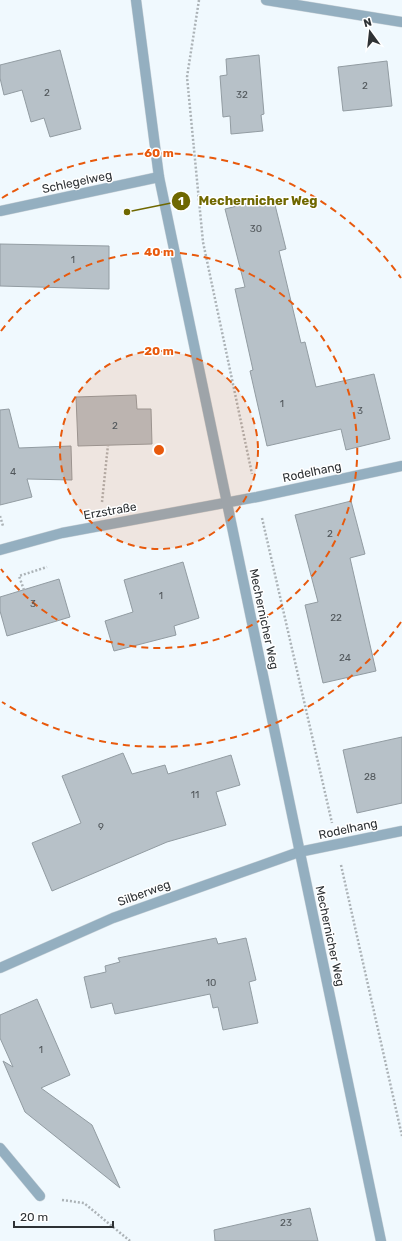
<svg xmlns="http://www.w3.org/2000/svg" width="402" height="1241" font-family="Rubik,sans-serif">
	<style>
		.building { fill: #b7c1c8; stroke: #929ca2 }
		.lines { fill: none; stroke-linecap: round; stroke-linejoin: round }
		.minor-casing { stroke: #cdd5da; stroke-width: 11 }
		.tertiary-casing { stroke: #cdd5da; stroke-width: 11 }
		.path { stroke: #acb3b7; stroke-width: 2.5; stroke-dasharray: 2 2; stroke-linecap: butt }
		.minor { stroke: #94afc0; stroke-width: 10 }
		.tertiary { stroke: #94afc0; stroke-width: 10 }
		.ring { fill: none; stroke: #e8590c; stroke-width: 2; stroke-dasharray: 7 5 }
		.labels { text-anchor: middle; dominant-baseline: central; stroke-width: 3; stroke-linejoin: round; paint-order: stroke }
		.number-label { font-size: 10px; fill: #50565a }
		.street-label { font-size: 12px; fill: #2e3235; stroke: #fff }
		.centre { fill: #e8590c; stroke: #fff; stroke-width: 2 }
		.ring-label { font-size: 12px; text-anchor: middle; font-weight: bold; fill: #e8590c; stroke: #fff; stroke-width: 3; stroke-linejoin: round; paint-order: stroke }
		.leader { fill: none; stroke: #6f6800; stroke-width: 1.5 }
		.callout-dot { fill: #6f6800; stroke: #fff; stroke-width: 1.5 }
		.mark-label { font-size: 12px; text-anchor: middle; font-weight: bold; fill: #fff }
		.callout-label { font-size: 13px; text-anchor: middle; font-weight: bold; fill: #6f6800; stroke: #fff; stroke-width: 3; stroke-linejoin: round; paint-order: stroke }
	</style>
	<rect width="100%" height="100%" fill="#f0f9fe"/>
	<g class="building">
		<polygon points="60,50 81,129 50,137 44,118 31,122 22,90 4,95 0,78 0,65"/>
		<polygon points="259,55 264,114 261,115 263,131 231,134 230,116 223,117 220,76 227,75 226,59"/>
		<polygon points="387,61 392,106 343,111 338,67"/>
		<polygon points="273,197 286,249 279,251 301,343 305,342 316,387 374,374 390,439 346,450 341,429 267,446 250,371 253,370 235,289 245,287 225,209"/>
		<polygon points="0,244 109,246 109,289 0,286"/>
		<polygon points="136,395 137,409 151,409 152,444 78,446 76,397"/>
		<polygon points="9,409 19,448 71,446 72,480 27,479 32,497 0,505 0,410"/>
		<polygon points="351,501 365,554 350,558 376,671 323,683 305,605 318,602 295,515"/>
		<polygon points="183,562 199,618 174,626 176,635 114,651 105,621 133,612 124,580"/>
		<polygon points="59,579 70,617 7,636 0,611 0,597"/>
		<polygon points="402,737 402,803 357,813 343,750"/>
		<polygon points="123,753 132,774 165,765 168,774 231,755 240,785 216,792 226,825 167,842 52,891 32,843 81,823 62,776"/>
		<polygon points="216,938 218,944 246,938 256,980 249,982 258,1023 223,1030 218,1007 213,1008 210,994 115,1014 112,1003 91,1008 84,977 106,972 105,966 120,962 118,958"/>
		<polygon points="37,999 70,1075 41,1088 92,1125 120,1188 25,1112 3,1061 13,1067 0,1038 0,1015"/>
		<polygon points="310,1208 318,1241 215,1241 214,1230"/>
	</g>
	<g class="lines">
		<g class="minor-casing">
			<g id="minor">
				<polyline points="266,0 402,22"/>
				<polyline points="0,211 159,177"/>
				<polyline points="0,550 62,533 257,497 402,466"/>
				<polyline points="0,968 113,918 299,852 402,831"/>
				<polyline points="0,1148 40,1196"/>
			</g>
		</g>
		<g class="tertiary-casing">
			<polyline id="tertiary" points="136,0 159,177 381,1241"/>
		</g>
		<g class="path">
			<polyline points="199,0 187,77 203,242 252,474"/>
			<polyline points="102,502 108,445"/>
			<polyline points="0,516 3,526"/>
			<polyline points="262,518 332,823"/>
			<polyline points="24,590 19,576 47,567"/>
			<polyline points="341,865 402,1136"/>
			<polyline points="62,1200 84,1203 130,1241"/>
		</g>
		<use href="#minor" class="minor"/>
		<use href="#tertiary" class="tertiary"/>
	</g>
	<circle cx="159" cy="450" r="99" fill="#e8590c" fill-opacity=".12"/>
	<g class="ring">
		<circle cx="159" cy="450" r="99"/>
		<path d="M1 331A198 198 0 1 1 1 569"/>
		<path d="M401 622A297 297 0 0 1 2 702M2 198A297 297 0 0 1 401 278"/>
	</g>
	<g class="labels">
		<g class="number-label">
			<text x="365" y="86">2</text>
			<text x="47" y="93">2</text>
			<text x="242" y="95">32</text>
			<text x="256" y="229">30</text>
			<text x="73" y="260">1</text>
			<text x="282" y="404">1</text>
			<text x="360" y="411">3</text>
			<text x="115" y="426">2</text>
			<text x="13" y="472">4</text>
			<text x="330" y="534">2</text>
			<text x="161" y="596">1</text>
			<text x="33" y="604">3</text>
			<text x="336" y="618">22</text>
			<text x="345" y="658">24</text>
			<text x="370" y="777">28</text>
			<text x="195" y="795">11</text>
			<text x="101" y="827">9</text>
			<text x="211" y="983">10</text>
			<text x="41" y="1050">1</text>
			<text x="286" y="1223">23</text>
		</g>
		<g class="street-label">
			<text transform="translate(77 182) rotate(-12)">Schlegelweg</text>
			<text transform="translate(312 472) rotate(-12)">Rodelhang</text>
			<text transform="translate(110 511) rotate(-10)">Erzstraße</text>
			<text transform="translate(264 619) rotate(78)">Mechernicher Weg</text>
			<text transform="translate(348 829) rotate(-12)">Rodelhang</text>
			<text transform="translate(144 893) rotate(-20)">Silberweg</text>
			<text transform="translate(330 936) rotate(78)">Mechernicher Weg</text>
		</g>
	</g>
	<circle cx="159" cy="450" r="6" class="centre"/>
	<g class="ring-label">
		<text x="159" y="157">60 m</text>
		<text x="159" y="256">40 m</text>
		<text x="159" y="355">20 m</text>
	</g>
	<path class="leader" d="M127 212L181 201"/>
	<g class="callout-dot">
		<circle cx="127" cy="212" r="4"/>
		<circle cx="181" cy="201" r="10"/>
	</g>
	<g class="mark-label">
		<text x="181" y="205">1</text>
	</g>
	<g class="callout-label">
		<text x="258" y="205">Mechernicher Weg</text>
	</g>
	<g transform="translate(370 32) rotate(345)" stroke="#ffffff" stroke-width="3" paint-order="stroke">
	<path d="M0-3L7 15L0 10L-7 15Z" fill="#2e3235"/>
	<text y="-6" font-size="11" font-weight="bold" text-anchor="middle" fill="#2e3235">N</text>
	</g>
	<path d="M14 1221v6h99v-6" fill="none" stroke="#2e3235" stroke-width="2"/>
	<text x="20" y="1221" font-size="12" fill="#2e3235" stroke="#ffffff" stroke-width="3" paint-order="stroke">20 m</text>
</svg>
